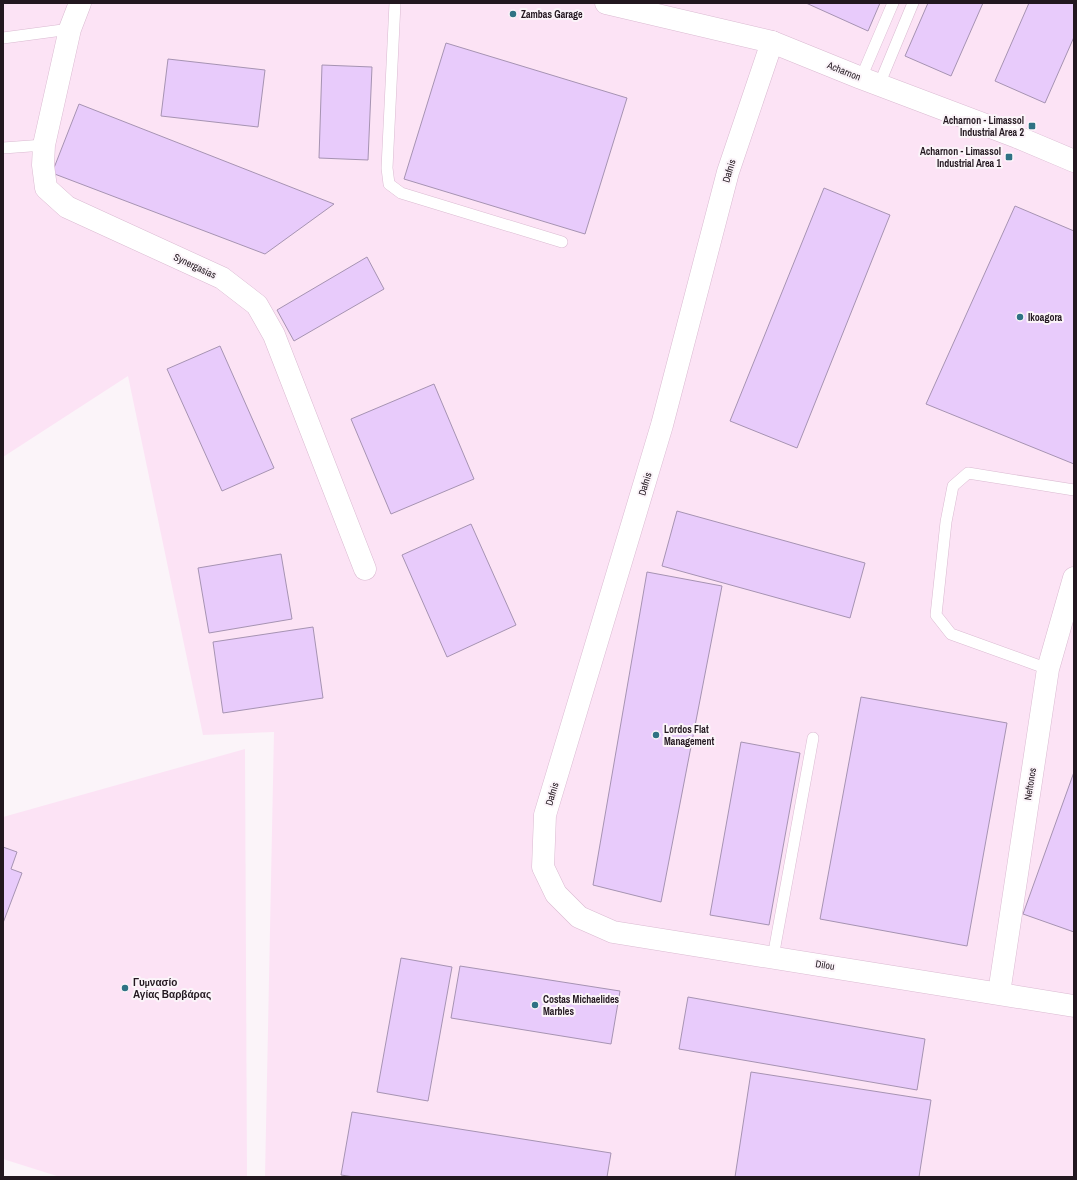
<svg xmlns="http://www.w3.org/2000/svg" width="1077" height="1180" font-family="'Archivo Narrow',sans-serif">
	<style>
		.built { fill: #fce3f5 }
		.building { fill: #e8cbfb; stroke: #a693b2 }
		.lines { fill: none; stroke-linecap: round; stroke-linejoin: round }
		.service-casing { stroke: #dabad1; stroke-width: 12 }
		.minor-casing { stroke: #dabad1; stroke-width: 23 }
		.service { stroke: #fff; stroke-width: 11 }
		.minor { stroke: #fff; stroke-width: 22 }
		.poi-dot { fill: #2f7284; stroke: #fbf4f9; stroke-width: 1.5 }
		.labels { text-anchor: middle; dominant-baseline: central; stroke-width: 4; stroke-linejoin: round; paint-order: stroke }
		.poi-label { font-size: 10px; font-weight: bold; fill: #22171f; stroke: #fbf4f9; text-anchor: start }
		.street-label { font-size: 10px; fill: #22171f; stroke: #fbf4f9 }
	</style>
	<rect width="100%" height="100%" fill="#fbf4f9"/>
	<g class="built">
		<polygon points="3,3 1074,3 1074,1177 265,1177 274,732 203,735 128,376 3,457"/>
		<polygon points="245,749 247,1177 60,1177 3,1159 3,817"/>
	</g>
	<g class="building">
		<polygon points="806,3 880,3 868,31"/>
		<polygon points="928,3 983,3 951,76 905,56"/>
		<polygon points="1029,3 1074,3 1074,37 1045,103 995,81"/>
		<polygon points="446,43 627,98 585,234 404,179"/>
		<polygon points="168,59 265,70 258,127 161,116"/>
		<polygon points="322,65 372,67 368,160 319,158"/>
		<polygon points="79,104 334,204 265,254 52,173"/>
		<polygon points="824,188 890,215 797,448 730,421"/>
		<polygon points="1015,206 1074,231 1074,464 926,404"/>
		<polygon points="367,257 384,289 294,341 277,310"/>
		<polygon points="220,346 274,468 222,491 167,369"/>
		<polygon points="434,384 474,479 391,514 351,419"/>
		<polygon points="677,511 865,563 850,618 662,566"/>
		<polygon points="471,524 516,625 447,657 402,555"/>
		<polygon points="281,554 292,619 209,633 198,568"/>
		<polygon points="647,572 722,586 661,902 593,885"/>
		<polygon points="313,627 323,698 223,713 213,642"/>
		<polygon points="861,697 1007,723 967,946 820,919"/>
		<polygon points="741,742 800,753 769,925 710,915"/>
		<polygon points="1074,772 1074,932 1023,914"/>
		<polygon points="3,847 17,852 11,869 22,873 3,923"/>
		<polygon points="401,958 452,967 428,1101 377,1092"/>
		<polygon points="460,966 620,991 611,1044 451,1018"/>
		<polygon points="688,997 925,1039 917,1090 679,1049"/>
		<polygon points="751,1072 931,1100 919,1177 735,1177"/>
		<polygon points="352,1112 611,1153 607,1177 354,1177 341,1175"/>
	</g>
	<g class="lines">
		<g class="service-casing">
			<g id="service">
				<polyline points="395,3 387,168 389,184 401,193 562,242"/>
				<polyline points="3,38 70,29"/>
				<polyline points="861,78 893,3"/>
				<polyline points="879,85 913,3"/>
				<polyline points="3,148 44,145"/>
				<polyline points="1048,669 951,634 936,615 946,522 953,486 968,473 1074,490"/>
				<polyline points="773,957 813,738"/>
			</g>
		</g>
		<g class="minor-casing">
			<g id="minor">
				<polyline points="80,3 70,29 44,145 43,165 46,188 67,207 222,278 257,305 274,335 365,569"/>
				<polyline points="606,3 772,42 861,78 1017,137 1074,161"/>
				<polyline points="772,42 728,172 662,425 545,815 543,867 556,894 579,917 613,932 1074,1006"/>
				<polyline points="999,993 1048,669 1074,578"/>
			</g>
		</g>
		<use href="#service" class="service"/>
		<use href="#minor" class="minor"/>
	</g>
	<g class="poi-dot">
		<circle cx="513" cy="14" r="4"/>
		<rect x="1028" y="122" width="8" height="8" rx="2"/>
		<rect x="1005" y="153" width="8" height="8" rx="2"/>
		<circle cx="1020" cy="317" r="4"/>
		<circle cx="656" cy="735" r="4"/>
		<circle cx="125" cy="988" r="4"/>
		<circle cx="535" cy="1005" r="4"/>
	</g>
	<g class="labels">
		<g class="poi-label">
			<text x="521" y="14">Zambas Garage</text>
			<text x="1024" y="120" text-anchor="end">Acharnon - Limassol<tspan x="1024" dy="12">Industrial Area 2</tspan></text>
			<text x="1001" y="151" text-anchor="end">Acharnon - Limassol<tspan x="1001" dy="12">Industrial Area 1</tspan></text>
			<text x="1028" y="317">Ikoagora</text>
			<text x="664" y="729">Lordos Flat<tspan x="664" dy="12">Management</tspan></text>
			<text x="133" y="982">Γυμνασίο<tspan x="133" dy="12">Αγίας Βαρβάρας</tspan></text>
			<text x="543" y="999">Costas Michaelides<tspan x="543" dy="12">Marbles</tspan></text>
		</g>
		<g class="street-label">
			<text transform="translate(844 71) rotate(22)">Acharnon</text>
			<text transform="translate(729 171) rotate(-73)">Dafnis</text>
			<text transform="translate(195 266) rotate(25)">Synergasias</text>
			<text transform="translate(645 484) rotate(-73)">Dafnis</text>
			<text transform="translate(1030 784) rotate(-81)">Neftonos</text>
			<text transform="translate(552 794) rotate(-73)">Dafnis</text>
			<text transform="translate(825 965) rotate(9)">Dilou</text>
		</g>
	</g>
	<rect width="1077" height="1180" fill="none" stroke="#22171f" stroke-width="8"/>
</svg>
